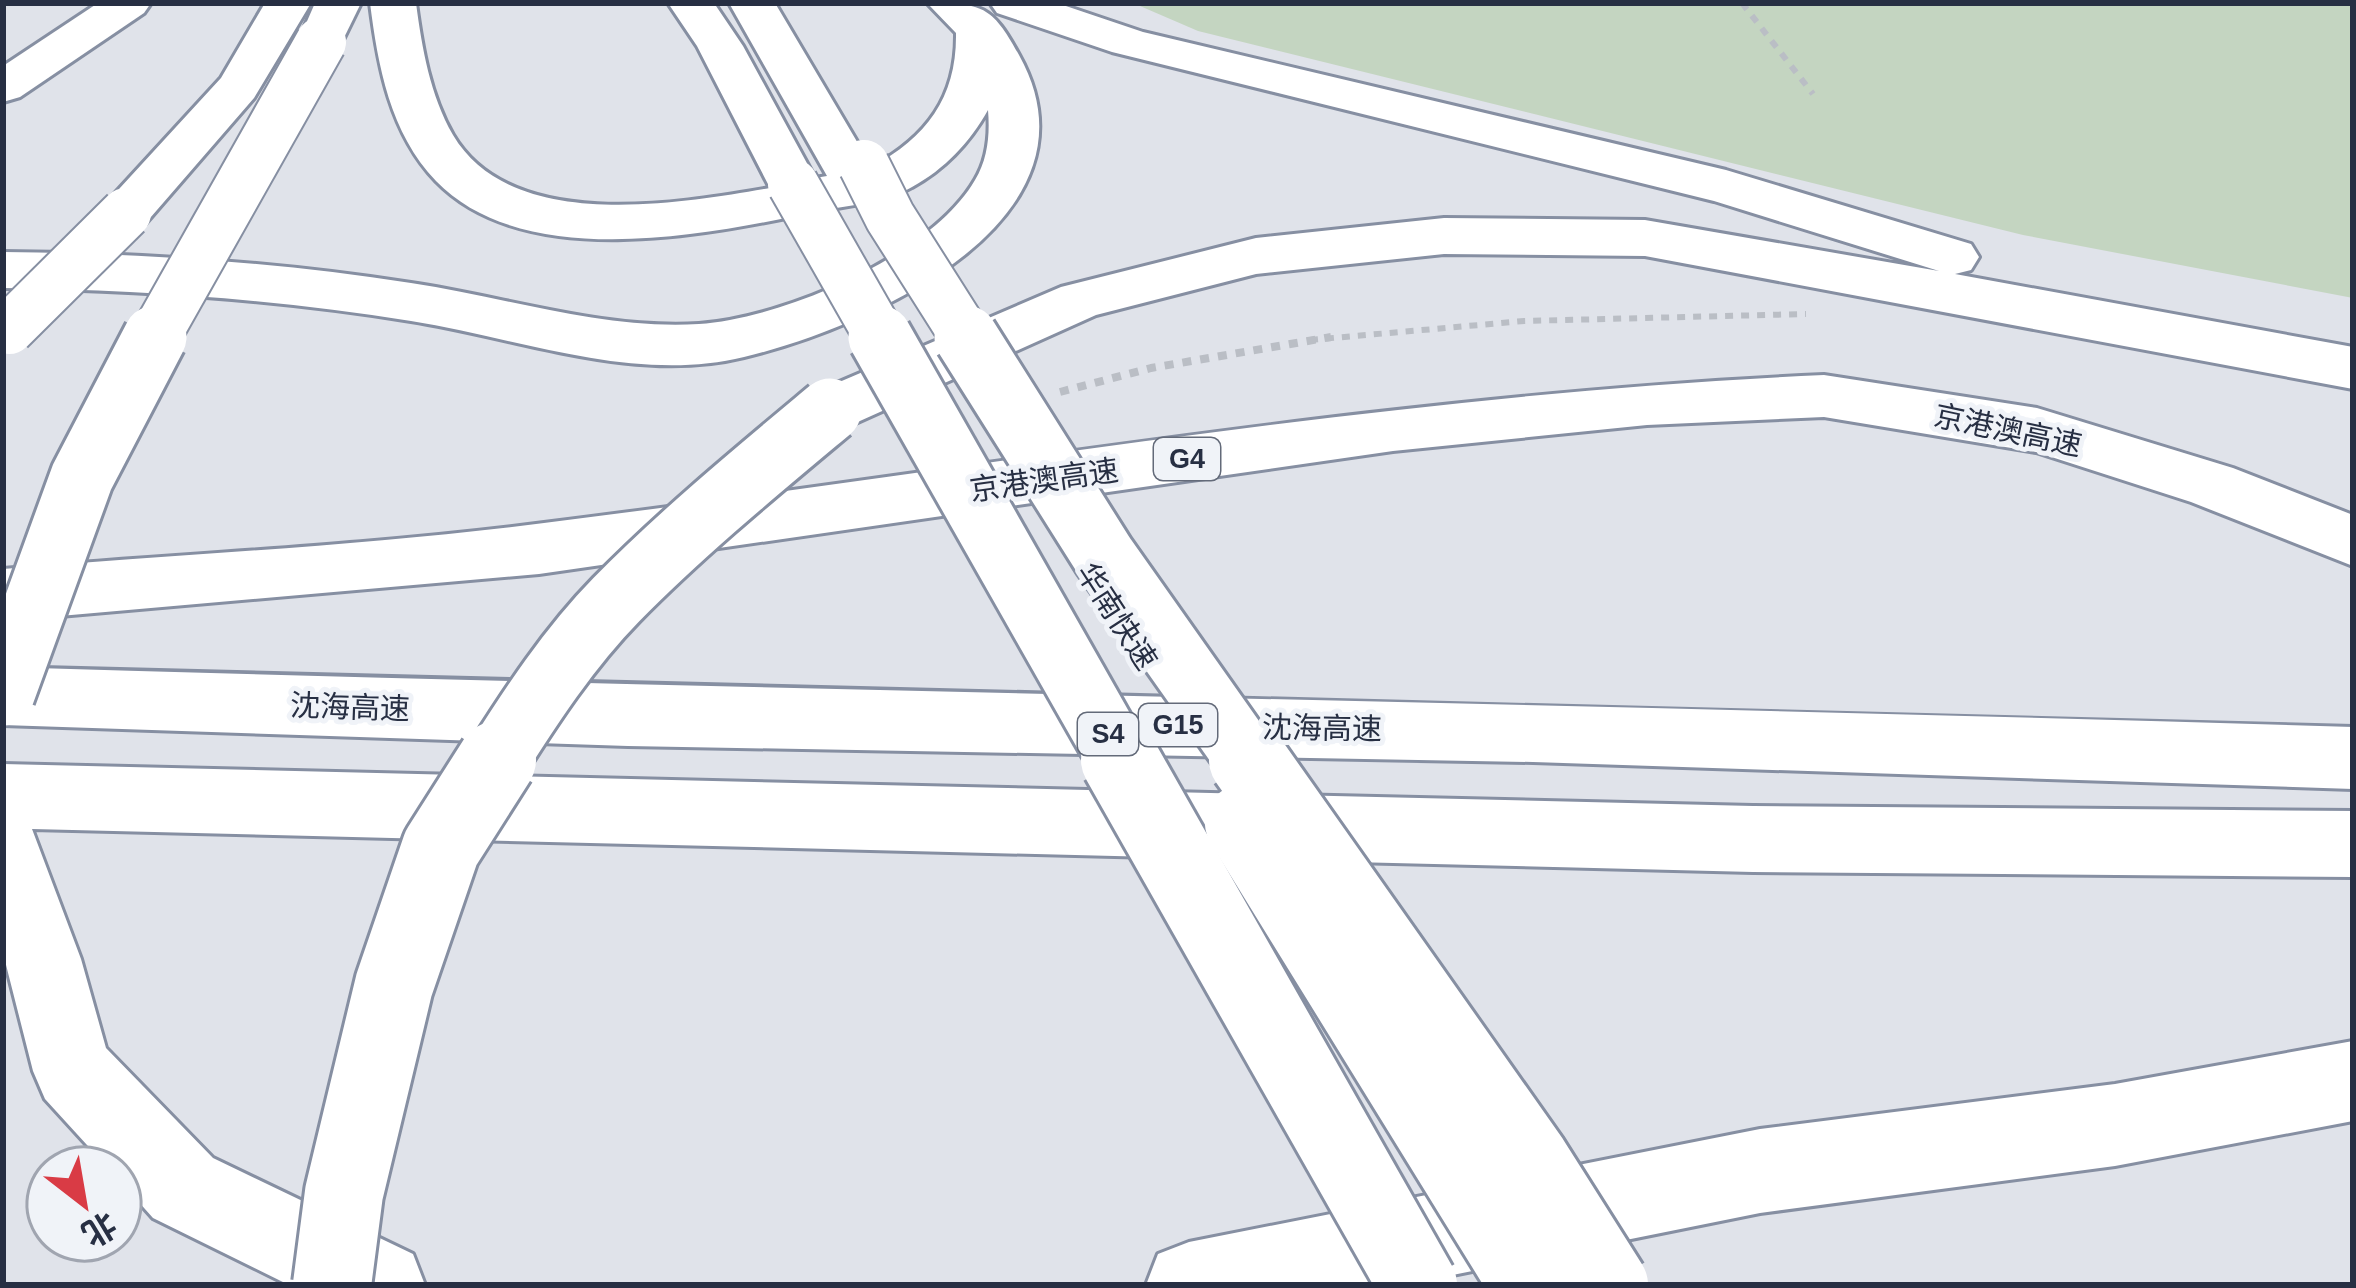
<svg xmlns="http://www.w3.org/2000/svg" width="2356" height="1288" font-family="Arial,'Noto Sans SC',sans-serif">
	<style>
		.green { fill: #c4d5c1 }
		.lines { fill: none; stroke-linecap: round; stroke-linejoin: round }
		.highway-casing { stroke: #868fa2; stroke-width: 6 }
		.path-far1 { stroke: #babec5; stroke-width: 6; stroke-dasharray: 8 8; stroke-linecap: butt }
		.path { stroke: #babec5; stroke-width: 8; stroke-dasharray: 9 9; stroke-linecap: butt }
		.highway { fill: #fff; fill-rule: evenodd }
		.highway-bridge-far2-casing { stroke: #868fa2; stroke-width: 54; stroke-linecap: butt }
		.highway-bridge-far1-casing { stroke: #868fa2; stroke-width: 69; stroke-linecap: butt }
		.highway-bridge-casing { stroke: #868fa2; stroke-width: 84; stroke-linecap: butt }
		.highway-bridge-far2 { stroke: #fff; stroke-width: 50 }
		.highway-bridge-far1 { stroke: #fff; stroke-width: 63 }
		.highway-bridge { stroke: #fff; stroke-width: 78 }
		.labels { text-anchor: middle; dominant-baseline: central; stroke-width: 10; stroke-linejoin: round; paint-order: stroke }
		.shield { fill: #f0f3f8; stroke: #636a79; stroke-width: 3 }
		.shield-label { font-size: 27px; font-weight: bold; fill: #272f43 }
		.street-label { font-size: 30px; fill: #272f43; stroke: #f0f3f8 }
	</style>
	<rect width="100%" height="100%" fill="#e0e3ea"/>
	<polygon class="green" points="1133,3 2353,3 2353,298 2023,235 1198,31"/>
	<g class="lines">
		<g class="highway-casing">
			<g id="highway">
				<polygon points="98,3 151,3 144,13 20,97 3,102 3,66"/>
				<polygon points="265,3 311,3 254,98 144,225 126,230 108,225 100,213 108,201 221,78"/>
				<polygon points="315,3 361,3 337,52 321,56 305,52 298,42"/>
				<path d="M370 3H416C422 48 430 95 453 135 511 233 677 204 770 188L697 46 668 3H714L743 46 815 178 827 176 729 3H775L872 167C927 137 957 97 956 33L927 3C983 3 992 6 1019 55 1111 220 867 328 744 357 635 384 519 338 411 321 276 299 140 290 3 288V252C140 253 276 262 411 283 506 297 603 330 699 324 784 318 931 256 975 180 988 159 990 134 988 110 970 142 945 169 912 187 883 204 847 205 815 212 706 235 524 272 436 181 390 133 378 66 370 3Z"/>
				<polygon points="990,3 1057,3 1143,32 1726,170 1971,244 1979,257 1971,270 1955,274 2353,347 2353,389 1645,256 1444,254 1256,274 1096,315 851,425 830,432 809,425 801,410 809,395 1061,287 1256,238 1444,218 1645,220 1939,271 1714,201 1112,52 997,13"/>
				<path d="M1824 375 2037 408 2233 468 2353 515V566L2191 502 2036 452 1824 417 1647 425 1393 451 539 574 3 621V569C183 554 365 546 544 523 971 470 1394 394 1824 375Z"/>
				<path d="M3 667C786 691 1570 703 2353 727V789L1533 762 628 746 3 725Z"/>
				<polygon points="3,764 1753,806 2353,811 2353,877 1753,872 32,829 81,959 106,1048 213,1158 413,1254 425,1285 289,1285 153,1218 120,1181 120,1168 108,1168 45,1099 33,1071 3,953"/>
				<polygon points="2353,1041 2353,1121 2115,1166 1760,1213 1403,1285 1146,1285 1158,1254 1189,1242 1760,1129 2115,1084"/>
			</g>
		</g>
		<g class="path-far1">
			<polyline points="1742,3 1813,94"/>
			<polyline points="1310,340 1524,321 1806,314"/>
		</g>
		<polyline class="path" points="1060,392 1151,368 1331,337"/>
		<use href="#highway" class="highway"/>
		<g class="highway-bridge-far2-casing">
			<g id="highway-bridge-far2">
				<polyline points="864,165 890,217 968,340"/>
				<polyline points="793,184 882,340"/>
				<polyline points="9,329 126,213"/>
				<polyline points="153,340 321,42"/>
			</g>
		</g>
		<g class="highway-bridge-far1-casing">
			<g id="highway-bridge-far1">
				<polyline points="880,337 1122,763"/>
				<polyline points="966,337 1104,556 1250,763"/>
				<polyline points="3,694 82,477 155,337"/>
				<path d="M495 763C531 706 569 648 616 600 683 532 757 471 830 410"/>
			</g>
		</g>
		<g class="highway-bridge-casing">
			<g id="highway-bridge">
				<polyline points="1120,760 1418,1285"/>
				<polyline points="1248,760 1530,1160 1609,1285"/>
				<polyline points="1244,823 1529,1285"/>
				<polyline points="332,1285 344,1193 394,985 441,848 497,760"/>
			</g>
		</g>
		<use href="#highway-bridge-far2" class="highway-bridge-far2"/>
		<use href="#highway-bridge-far1" class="highway-bridge-far1"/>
		<use href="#highway-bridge" class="highway-bridge"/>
	</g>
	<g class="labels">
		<g class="shield">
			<rect x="1154" y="438" width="66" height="42" rx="9"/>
			<rect x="1139" y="704" width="78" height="42" rx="9"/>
			<rect x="1078" y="713" width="60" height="42" rx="9"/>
		</g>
		<g class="shield-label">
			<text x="1187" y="459">G4</text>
			<text x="1178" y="725">G15</text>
			<text x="1108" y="734">S4</text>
		</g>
		<g class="street-label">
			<text transform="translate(2008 430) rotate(12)">京港澳高速</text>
			<text transform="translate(1044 480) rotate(-8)">京港澳高速</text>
			<text transform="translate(1117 616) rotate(57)">华南快速</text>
			<text transform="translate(350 707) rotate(2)">沈海高速</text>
			<text transform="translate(1322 728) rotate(1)">沈海高速</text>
		</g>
	</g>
	<rect width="2356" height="1288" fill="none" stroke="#272f43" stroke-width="12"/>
	<g transform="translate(84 1204) rotate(149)"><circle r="57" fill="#f0f3f8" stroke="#a0a5b0" stroke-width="3"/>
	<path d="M0-9L21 45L0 30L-21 45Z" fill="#d93b45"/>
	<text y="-18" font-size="33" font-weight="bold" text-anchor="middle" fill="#272f43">北</text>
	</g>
</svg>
